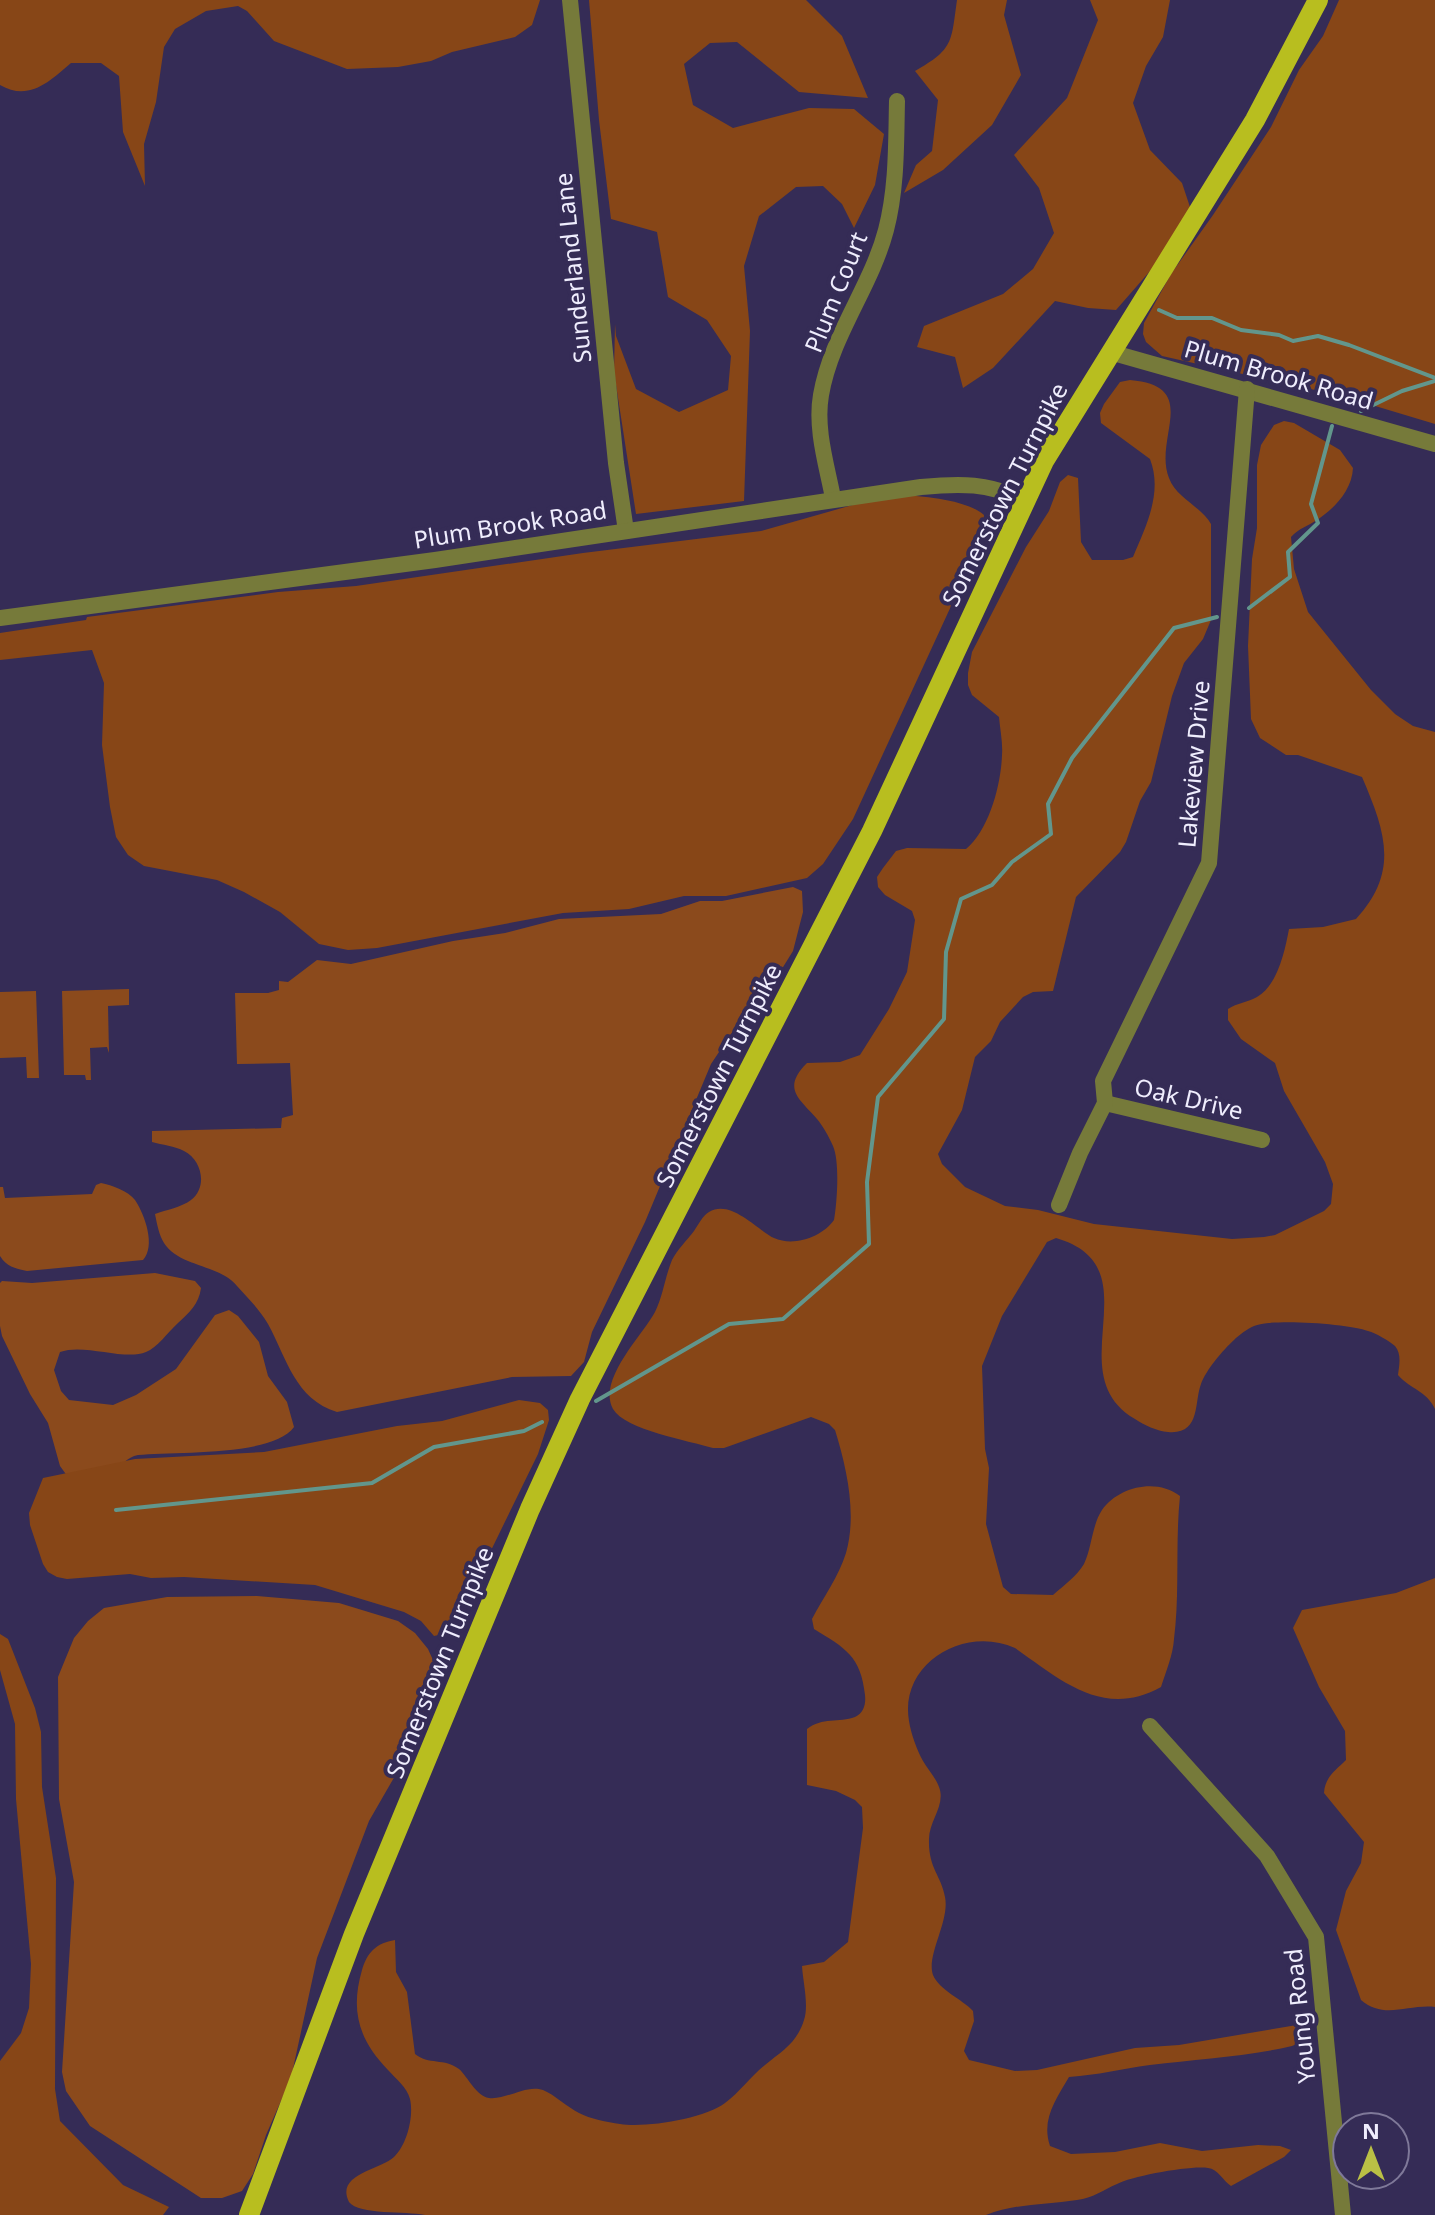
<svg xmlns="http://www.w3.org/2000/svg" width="1435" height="2215" font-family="'Noto Sans',sans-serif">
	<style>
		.green { fill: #8b4a1c }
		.forest { fill: #874617 }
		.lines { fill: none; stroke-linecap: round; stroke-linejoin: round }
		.stream { stroke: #62968c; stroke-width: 4 }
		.minor { stroke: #767a3a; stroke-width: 16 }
		.primary { stroke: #b8be1f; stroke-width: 20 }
		.labels { text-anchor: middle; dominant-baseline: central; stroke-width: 8; stroke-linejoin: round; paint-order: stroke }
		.street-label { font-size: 24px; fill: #efedfd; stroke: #352c56 }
	</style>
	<rect width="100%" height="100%" fill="#352c56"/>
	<g class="green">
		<path d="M793 887 802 891 803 912 793 951 770 988 737 1025 711 1064 645 1222 592 1332 584 1362 571 1376 512 1377 337 1412C295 1399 287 1359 268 1324 260 1310 248 1298 237 1286 219 1264 179 1267 164 1243 159 1235 157 1224 155 1214 166 1210 182 1207 191 1200 208 1187 202 1160 184 1151 175 1146 162 1145 152 1142V1131L281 1128 282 1118 293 1115 290 1063 237 1064 235 993H268L279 990V981L288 982 317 960 351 964 453 941 505 933 559 919 661 914 700 901H722Z"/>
		<polygon points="129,989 129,1005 108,1006 109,1053 107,1047 90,1048 91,1080 86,1080 85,1075 64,1075 62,991"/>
		<polygon points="36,991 39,1078 27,1078 26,1057 0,1058 0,992"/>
		<path d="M101 1183C112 1185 128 1191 135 1200 145 1215 156 1246 143 1260L27 1271C14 1268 7 1267 0 1256V1187H3L5 1198 92 1194 96 1185Z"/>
		<path d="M155 1273 195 1281 201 1288C199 1304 189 1313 178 1323 168 1332 157 1348 146 1352 125 1361 84 1343 60 1352L54 1370 61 1391 69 1400 113 1405 136 1395 176 1369 215 1315 229 1310 238 1316 259 1342 268 1376 287 1402 294 1427C273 1457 173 1451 138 1455 127 1457 121 1467 111 1470 97 1474 82 1475 68 1477L60 1466 48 1423 30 1394 2 1336 0 1326V1283L2 1281 32 1283Z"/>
		<polygon points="257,1596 339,1603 398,1621 415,1633 428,1649 437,1669 439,1688 422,1729 369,1821 317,1958 291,2078 266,2135 253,2174 242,2191 222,2198 201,2198 90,2126 66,2091 62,2072 74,1882 59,1799 58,1677 74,1638 88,1621 104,1608 167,1597"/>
	</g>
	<g class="forest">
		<path d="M0 0H540L532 25 515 37 452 52 431 61 398 67 347 69 274 41 247 11 238 6 206 11 175 29 164 47 156 102 144 144 145 186 123 132 119 76 101 63H71C50 81 29 102 0 85Z"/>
		<polygon points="589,0 806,0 842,36 868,98 799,92 737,42 710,43 684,64 693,105 733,128 809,108 854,109 884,134 875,185 854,228 842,204 823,186 796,187 759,216 744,266 750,331 744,501 636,514 614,372 615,324 616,336 636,389 679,412 728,390 731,356 707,320 668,297 657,232 611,219 599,120"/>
		<path d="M957 0H1007L1004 15 1021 75 992 125 943 170 904 193 916 165 932 151 938 100 915 71C954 49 951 42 957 0Z"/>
		<polygon points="1090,0 1170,0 1163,37 1146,66 1133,103 1150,150 1182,183 1190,207 1164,255 1116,310 1088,308 1055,301 993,368 963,388 955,357 917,347 924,326 1003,294 1033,269 1054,233 1039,188 1014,155 1067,98 1098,20"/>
		<polygon points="1339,0 1435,0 1435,424 1342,396 1162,356 1146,342 1143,334 1144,323 1171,274 1213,215 1271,127 1299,70 1323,36"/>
		<path d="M1130 380C1202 386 1153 438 1169 478 1176 498 1201 506 1211 524V620L1203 639 1184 663 1172 696 1151 782 1140 801 1126 842 1120 852 1076 897 1053 991 1033 992 1023 997 1000 1022 991 1041 975 1057 962 1110 938 1154 942 1164 965 1187 1005 1206 1038 1210 1094 1224 1232 1239 1264 1237 1275 1235 1324 1211 1331 1204 1333 1184 1325 1162 1284 1091 1275 1063 1241 1039 1228 1020V1009C1237 1003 1248 1002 1257 997 1278 985 1285 950 1289 929L1323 927 1356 919C1400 871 1385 831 1362 777L1298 755H1286L1260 738 1251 719 1248 646 1252 559 1257 528V465L1261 445 1274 425 1284 421 1294 423 1340 450 1353 468C1352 490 1335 508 1317 520 1308 526 1299 528 1291 537L1294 569 1308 612 1371 690 1395 714 1413 726 1435 732V1409C1427 1391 1410 1389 1398 1375 1399 1366 1402 1354 1395 1346 1389 1341 1376 1333 1368 1331 1350 1324 1272 1318 1254 1326 1247 1329 1239 1335 1234 1340 1223 1350 1206 1370 1201 1384 1194 1402 1201 1435 1168 1432 1157 1431 1144 1425 1135 1419 1056 1373 1156 1267 1056 1238L1047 1242 1002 1316 982 1366 985 1449 989 1468 986 1524 1003 1587 1011 1594 1053 1595C1064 1585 1077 1576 1084 1564 1092 1547 1092 1525 1102 1510 1119 1486 1157 1478 1180 1496 1175 1544 1180 1592 1174 1639 1173 1655 1166 1671 1161 1687 1103 1719 1061 1680 1015 1648 965 1625 899 1663 909 1721 911 1734 917 1750 923 1761 928 1770 936 1778 939 1787 946 1805 929 1821 929 1839 928 1868 941 1875 945 1897 950 1921 926 1955 933 1975 939 1990 962 1999 973 2011L974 2021 964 2051 969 2060 1015 2071 1037 2070 1135 2048 1179 2045 1297 2025 1304 2032 1301 2042 1292 2046C1245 2057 1197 2059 1150 2065 1121 2069 1098 2075 1069 2077 1056 2099 1041 2120 1050 2146L1071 2154 1115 2152 1160 2143 1202 2151 1258 2145 1280 2146 1291 2150 1284 2157 1231 2186C1223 2181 1218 2169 1208 2168 1192 2165 1132 2176 1117 2184 1103 2190 1093 2198 1077 2200 1046 2205 1016 2203 986 2215H425C406 2211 359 2215 349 2202 335 2174 380 2170 394 2157 407 2145 414 2116 410 2099 407 2087 396 2079 388 2070 359 2040 350 2011 362 1970 367 1953 376 1943 395 1940L396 1972 407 1992 415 2054C428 2065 445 2058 459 2069 468 2077 476 2096 489 2098 507 2100 526 2084 543 2090 555 2095 567 2107 579 2113 590 2119 607 2122 620 2124 646 2128 704 2119 725 2103 740 2092 751 2076 765 2065 782 2051 797 2043 804 2020 809 2005 803 1982 802 1966L824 1962 848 1942 863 1828 862 1807 855 1800 836 1791 807 1785V1729C822 1717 839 1723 855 1717 864 1713 866 1704 865 1695 861 1656 845 1648 814 1629L812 1619C823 1598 839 1576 846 1553 857 1514 847 1469 835 1430L829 1424 811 1417 724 1448H713C690 1441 625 1430 613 1409 597 1380 642 1336 655 1312 663 1296 665 1277 672 1260 677 1250 687 1240 694 1231 698 1225 703 1215 709 1212 731 1199 757 1230 774 1238 794 1247 822 1237 834 1220 837 1203 840 1162 833 1146 829 1137 823 1126 817 1119 800 1099 781 1089 807 1063L840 1062 860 1055 889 1009 907 972 915 920 912 911 885 895 878 887 877 877 883 868 896 851 907 848 966 849C989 830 1001 785 1002 755 1003 743 1000 729 999 717L972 695 968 685V673L972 652 1026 547 1049 511 1060 482 1068 475 1078 478 1081 542 1092 560H1123L1133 557C1146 526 1163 493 1150 459L1101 423 1100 413 1104 404 1120 382Z"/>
		<path d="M901 495C924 496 967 500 984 515L982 534 958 591 853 819 823 864 807 878 726 896H684L629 909 563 913 377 948 348 950 319 944 280 912 244 892 217 880 144 866 128 855 116 837 110 807 102 745 104 683 92 650 0 660V633L86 620 87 617 278 592 356 586 583 553 761 531 856 504Z"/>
		<polygon points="519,1400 540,1403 548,1410 549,1420 538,1454 480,1573 451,1626 443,1634 434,1636 421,1621 404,1612 315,1585 184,1577 151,1578 130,1574 67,1579 57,1577 48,1572 43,1564 30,1525 29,1513 43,1478 135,1459 264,1452 397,1426 442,1421"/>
		<path d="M1435 1578V2007C1408 2004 1384 2020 1361 2000L1336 1930 1346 1891 1361 1863 1364 1842 1324 1793C1325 1777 1335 1771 1346 1760L1345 1731 1319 1687 1293 1628 1302 1610 1396 1593Z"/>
		<polygon points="0,1634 8,1639 35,1708 41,1732 42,1787 56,1878 55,2089 60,2121 123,2185 169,2207 163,2215 0,2215 0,2061 21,2033 29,2008 31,1964 16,1799 15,1724 0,1670"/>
	</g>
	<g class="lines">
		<g class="stream">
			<polyline points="1159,310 1177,318 1212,318 1241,330 1279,335 1293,341 1318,336 1349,345 1435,378"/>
			<polyline points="1361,411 1402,391 1435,381"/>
			<polyline points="1249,608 1290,577 1288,552 1318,523 1311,504 1332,426"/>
			<polyline points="596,1401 729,1324 783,1319 869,1244 867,1182 878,1097 944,1019 946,952 961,899 992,885 1012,862 1051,834 1048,804 1072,758 1174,628 1217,617"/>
			<polyline points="116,1510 372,1483 434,1447 524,1431 542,1422"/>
		</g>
		<g class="minor">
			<polyline points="570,0 616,463 626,531"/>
			<polyline points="1110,352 1435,444"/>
			<path d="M833 498C827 466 815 429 821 395 831 336 871 287 886 230 897 188 896 144 897 101"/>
			<path d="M0 618 435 560 921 487C962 483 987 483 1025 500"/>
			<polyline points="1105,1103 1262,1140"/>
			<polyline points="1059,1205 1080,1153 1105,1103 1103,1081 1209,863 1247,389"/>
			<polyline points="1150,1726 1267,1856 1316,1937 1343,2215"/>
		</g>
		<polyline class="primary" points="249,2215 354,1934 530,1509 580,1399 872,831 1044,461 1255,120 1318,0"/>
	</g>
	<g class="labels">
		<g class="street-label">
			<text transform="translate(572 268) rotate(-96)">Sunderland Lane</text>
			<text transform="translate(835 292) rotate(-68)">Plum Court</text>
			<text transform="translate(1279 374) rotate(16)">Plum Brook Road</text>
			<text transform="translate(1004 494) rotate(-63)">Somerstown Turnpike</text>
			<text transform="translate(510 524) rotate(-9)">Plum Brook Road</text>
			<text transform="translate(1193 764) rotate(-85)">Lakeview Drive</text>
			<text transform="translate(718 1075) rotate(-63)">Somerstown Turnpike</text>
			<text transform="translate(1189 1098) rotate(13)">Oak Drive</text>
			<text transform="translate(439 1662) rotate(-68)">Somerstown Turnpike</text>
			<text transform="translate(1299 2016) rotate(-96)">Young Road</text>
		</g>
	</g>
	<g transform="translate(1371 2151)"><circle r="38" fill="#352c56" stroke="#7f7999" stroke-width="2"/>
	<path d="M0-6L14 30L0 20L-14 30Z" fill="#bac045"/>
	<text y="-12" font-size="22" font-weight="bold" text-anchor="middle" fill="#efedfd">N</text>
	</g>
</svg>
